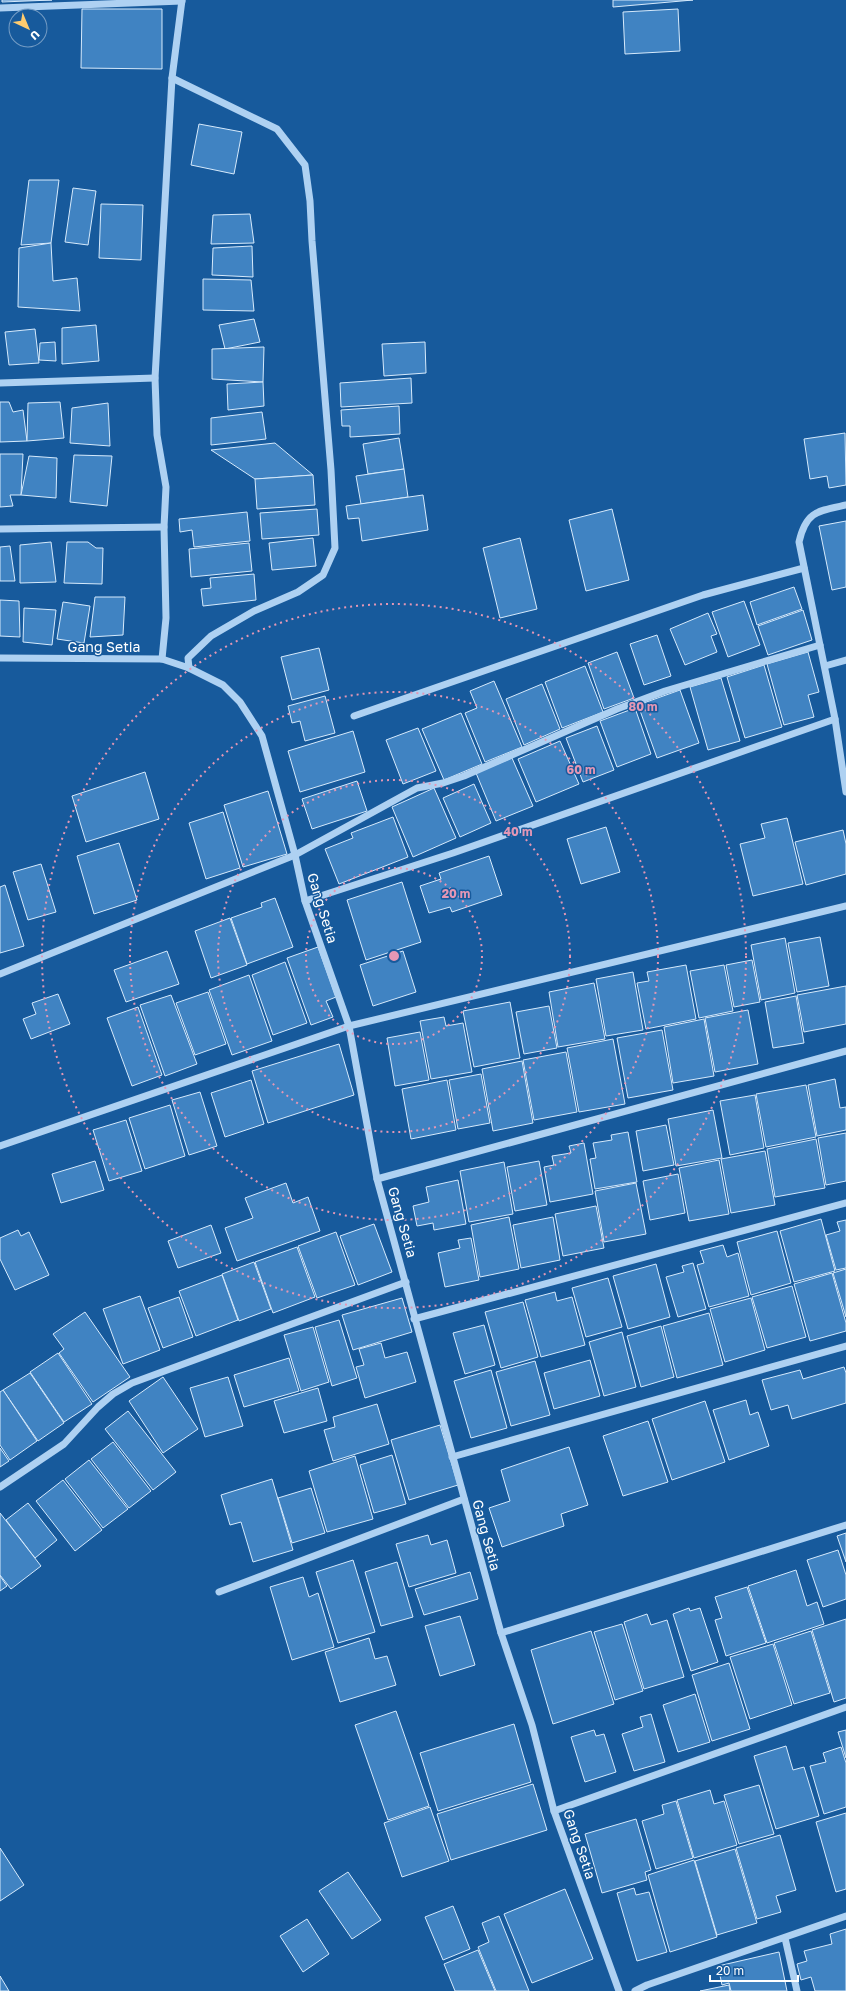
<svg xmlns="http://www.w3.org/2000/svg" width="846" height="1991" font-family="'Golos Text',sans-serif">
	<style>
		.building { fill: #4083c2; stroke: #d6eafc }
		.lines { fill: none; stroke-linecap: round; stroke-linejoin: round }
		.minor { stroke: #aed1f2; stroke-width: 7 }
		.ring { fill: none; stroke: #e497b5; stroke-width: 2; stroke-dasharray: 2 4 }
		.labels { text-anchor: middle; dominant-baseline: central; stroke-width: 3; stroke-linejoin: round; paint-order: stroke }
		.street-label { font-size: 14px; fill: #fff; stroke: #175a9c }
		.centre { fill: #e497b5; stroke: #175a9c; stroke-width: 2 }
		.ring-label { font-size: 12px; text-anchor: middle; font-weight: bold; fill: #e497b5; stroke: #175a9c; stroke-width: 3; stroke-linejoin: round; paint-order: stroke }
	</style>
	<rect width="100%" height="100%" fill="#175a9c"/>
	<g class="building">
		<polygon points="2,0 52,0 2,2"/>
		<polygon points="613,0 693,0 613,7"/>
		<polygon points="82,9 162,9 162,69 81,68"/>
		<polygon points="678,9 680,51 625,54 623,12"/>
		<polygon points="199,124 242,132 234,174 191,165"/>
		<polygon points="29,180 59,180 51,243 21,245"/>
		<polygon points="73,188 96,191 88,245 65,242"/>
		<polygon points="101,204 143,205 141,260 99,258"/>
		<polygon points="250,214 254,243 211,244 213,215"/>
		<polygon points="51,243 53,281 77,278 80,311 18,307 19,248"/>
		<polygon points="252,246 253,277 212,275 213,248"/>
		<polygon points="203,279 251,280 254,311 203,310"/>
		<polygon points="254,319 260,342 225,349 219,325"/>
		<polygon points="96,325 99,361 62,364 62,328"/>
		<polygon points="35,329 39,363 9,365 5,332"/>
		<polygon points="55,342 56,361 39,360 40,343"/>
		<polygon points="425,342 426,373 384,376 382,344"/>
		<polygon points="264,347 263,382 212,379 212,349"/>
		<polygon points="411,378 412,403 341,407 340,383"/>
		<polygon points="263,382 264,406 228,410 227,384"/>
		<polygon points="0,402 9,402 13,412 23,410 27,441 0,442"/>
		<polygon points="60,402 64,438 27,441 28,403"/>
		<polygon points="108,403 110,446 70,443 72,408"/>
		<polygon points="399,406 400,434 350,437 350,426 342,426 341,410"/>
		<polygon points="262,412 266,439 211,445 211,418"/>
		<polygon points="845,433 846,485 829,488 827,476 810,479 804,439"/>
		<polygon points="399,438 404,469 368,474 363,444"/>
		<polygon points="275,443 313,475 255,479 211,450"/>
		<polygon points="0,454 23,454 21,495 10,495 13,506 0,507"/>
		<polygon points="74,455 112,456 107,506 70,502"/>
		<polygon points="29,456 57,458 56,498 21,495"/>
		<polygon points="404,469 408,497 361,504 356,476"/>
		<polygon points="313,475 315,505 257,509 255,479"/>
		<polygon points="423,495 428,530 362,541 359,518 348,519 346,506"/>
		<polygon points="317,509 319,535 262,539 260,513"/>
		<polygon points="612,509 629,580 586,591 569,520"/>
		<polygon points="247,512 250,541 194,547 192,530 180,532 179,519"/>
		<polygon points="846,521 846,587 832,590 819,526"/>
		<polygon points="313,538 316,566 272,570 269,543"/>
		<polygon points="520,538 537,609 500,618 483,548"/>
		<polygon points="51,542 56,582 20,583 20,545"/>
		<polygon points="67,542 88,542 96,548 103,548 102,584 64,583"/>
		<polygon points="249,543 252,571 191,577 189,549"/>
		<polygon points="10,546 15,581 0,581 0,547"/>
		<polygon points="254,574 256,600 203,606 201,589 211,588 210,578"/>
		<polygon points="794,587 802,609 757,625 750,602"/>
		<polygon points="95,597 125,597 123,635 90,637"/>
		<polygon points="0,600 19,601 20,637 0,636"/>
		<polygon points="744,601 760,645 728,657 712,612"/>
		<polygon points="63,602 90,606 84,643 57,639"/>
		<polygon points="24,608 56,610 52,645 23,642"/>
		<polygon points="803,610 812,640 768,655 758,626"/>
		<polygon points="708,613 717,634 711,636 717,652 685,665 670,629"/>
		<polygon points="657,635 671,676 644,685 630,644"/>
		<polygon points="319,648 329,690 292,700 281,657"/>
		<polygon points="617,652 634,698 604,709 588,663"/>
		<polygon points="808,652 819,692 808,695 814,717 784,725 767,664"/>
		<polygon points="764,665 782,727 745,738 727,677"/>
		<polygon points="585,666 603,712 562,728 545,682"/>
		<polygon points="721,678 740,741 708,750 690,687"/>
		<polygon points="494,681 522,747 485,762 465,713 477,708 470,691"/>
		<polygon points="542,684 560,729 524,745 506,699"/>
		<polygon points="680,690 699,743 657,758 638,705"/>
		<polygon points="325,696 335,733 305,741 300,721 292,723 288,706"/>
		<polygon points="635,708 651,754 617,767 600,721"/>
		<polygon points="461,713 482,764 444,780 422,729"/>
		<polygon points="597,726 614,770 583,782 566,738"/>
		<polygon points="418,728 436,771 403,784 386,740"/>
		<polygon points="353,731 365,772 300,792 288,751"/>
		<polygon points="560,741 579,784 536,802 518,759"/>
		<polygon points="512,758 533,806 496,821 476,773"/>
		<polygon points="145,772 159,819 86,842 72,796"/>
		<polygon points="357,781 367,811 312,829 302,799"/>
		<polygon points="474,784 491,823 460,837 443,798"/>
		<polygon points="434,788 456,838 413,857 392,807"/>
		<polygon points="268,791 287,854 243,867 224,805"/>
		<polygon points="223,812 240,868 206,879 189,823"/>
		<polygon points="393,817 408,857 339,884 325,849 353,838 351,833"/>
		<polygon points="787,818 803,884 753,896 740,844 765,838 761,824"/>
		<polygon points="606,827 620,872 581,884 567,839"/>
		<polygon points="843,830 846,844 846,874 806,885 795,842"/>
		<polygon points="119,843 137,900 94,914 77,856"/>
		<polygon points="489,856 502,895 452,912 450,907 429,913 420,886 441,879 439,873"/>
		<polygon points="41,864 56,912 28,920 13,872"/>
		<polygon points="402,882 421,942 366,960 347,900"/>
		<polygon points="5,885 24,946 0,953 0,887"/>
		<polygon points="275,898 293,947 247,964 231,918 262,907 261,903"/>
		<polygon points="230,918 247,965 211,978 195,931"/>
		<polygon points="820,937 829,986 797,992 788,943"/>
		<polygon points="785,938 795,993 761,1000 751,945"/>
		<polygon points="318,947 336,997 326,1001 333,1017 311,1025 287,958"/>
		<polygon points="167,951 179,984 126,1002 114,970"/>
		<polygon points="403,951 416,992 373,1006 360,965"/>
		<polygon points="752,960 760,1002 734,1007 726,965"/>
		<polygon points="285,962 307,1023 273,1035 252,975"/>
		<polygon points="686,965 696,1019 646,1029 637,983 649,981 647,972"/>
		<polygon points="724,965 733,1011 699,1018 690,971"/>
		<polygon points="633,972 643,1030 606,1036 596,979"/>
		<polygon points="249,975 272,1041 232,1055 209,990"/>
		<polygon points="594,983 605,1039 558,1047 549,992"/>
		<polygon points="846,986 846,1024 804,1032 797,995"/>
		<polygon points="208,992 226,1044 195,1055 176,1003"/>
		<polygon points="58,994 70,1024 31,1039 23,1019 36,1014 32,1003"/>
		<polygon points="171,995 197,1064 165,1076 140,1005"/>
		<polygon points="796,996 804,1043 773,1048 765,1002"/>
		<polygon points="510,1002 520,1058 474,1067 463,1011"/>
		<polygon points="549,1006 557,1048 524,1054 516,1012"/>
		<polygon points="138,1007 162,1075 132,1086 107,1018"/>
		<polygon points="748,1010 758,1064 715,1072 705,1018"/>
		<polygon points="444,1017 446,1026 463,1023 472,1072 431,1079 420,1021"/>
		<polygon points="704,1019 714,1076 673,1083 664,1027"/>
		<polygon points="662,1030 673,1090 628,1098 617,1038"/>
		<polygon points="420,1032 429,1080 395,1086 387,1038"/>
		<polygon points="613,1039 625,1104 579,1112 567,1048"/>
		<polygon points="339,1044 354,1095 268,1123 252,1071"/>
		<polygon points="566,1052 577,1112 534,1120 523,1060"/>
		<polygon points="522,1061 533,1123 493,1131 482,1069"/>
		<polygon points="481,1074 490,1123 458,1129 449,1080"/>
		<polygon points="835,1079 840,1108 846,1107 846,1130 817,1136 808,1085"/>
		<polygon points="251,1080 264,1124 225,1137 211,1093"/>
		<polygon points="447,1080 456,1130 411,1139 402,1089"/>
		<polygon points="806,1085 816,1137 766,1147 756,1094"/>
		<polygon points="200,1092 217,1146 189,1155 172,1100"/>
		<polygon points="755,1095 764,1148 730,1155 720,1101"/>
		<polygon points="170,1105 185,1156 145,1169 129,1118"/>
		<polygon points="713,1110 722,1158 676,1166 668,1119"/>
		<polygon points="126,1120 142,1171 109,1181 93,1130"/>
		<polygon points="666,1125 674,1165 643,1171 636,1131"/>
		<polygon points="628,1132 637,1182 595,1189 590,1159 596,1158 593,1143 612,1140 611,1135"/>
		<polygon points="846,1133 846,1181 826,1185 818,1138"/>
		<polygon points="816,1139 825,1188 775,1197 767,1149"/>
		<polygon points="584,1143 593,1194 550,1202 544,1167 554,1165 552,1156 571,1153 569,1146"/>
		<polygon points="765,1151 775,1205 731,1213 721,1159"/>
		<polygon points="719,1160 729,1214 689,1221 679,1168"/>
		<polygon points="95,1161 104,1190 61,1203 52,1174"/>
		<polygon points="539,1161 547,1205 515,1211 507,1167"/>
		<polygon points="504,1162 513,1214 469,1222 460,1171"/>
		<polygon points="678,1174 685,1213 650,1220 643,1181"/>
		<polygon points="458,1180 466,1224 434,1230 433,1223 417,1226 413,1206 429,1202 426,1187"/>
		<polygon points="286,1183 293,1203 308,1197 320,1231 237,1261 225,1228 253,1218 245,1198"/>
		<polygon points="636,1183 646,1234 604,1242 595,1191"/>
		<polygon points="596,1206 604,1248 563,1256 555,1214"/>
		<polygon points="509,1217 519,1269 480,1277 471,1225"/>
		<polygon points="553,1217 560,1260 521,1268 513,1225"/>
		<polygon points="821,1219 835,1271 794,1282 780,1231"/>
		<polygon points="846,1220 846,1268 836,1270 826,1235 840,1231 837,1222"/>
		<polygon points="374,1224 392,1272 358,1285 340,1236"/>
		<polygon points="211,1225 221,1253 178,1268 168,1241"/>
		<polygon points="18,1230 21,1236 29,1232 49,1275 15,1290 0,1259 0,1238"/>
		<polygon points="777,1231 791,1283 751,1295 737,1242"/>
		<polygon points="336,1232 355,1285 317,1298 298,1246"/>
		<polygon points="471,1238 479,1280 445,1287 438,1253 460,1248 458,1240"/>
		<polygon points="723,1245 727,1257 738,1253 749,1296 709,1307 697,1265 704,1263 700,1251"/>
		<polygon points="297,1247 315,1297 273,1313 255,1262"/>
		<polygon points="254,1262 271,1309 239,1321 222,1274"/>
		<polygon points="693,1263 706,1309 678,1317 666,1277 684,1272 682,1266"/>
		<polygon points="656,1264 670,1317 628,1329 613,1276"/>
		<polygon points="846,1269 846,1317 833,1273"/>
		<polygon points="832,1273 846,1323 846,1331 810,1341 794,1284"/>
		<polygon points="222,1275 238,1320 196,1336 179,1291"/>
		<polygon points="608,1278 622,1327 586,1337 572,1288"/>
		<polygon points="792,1286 806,1337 767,1348 752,1297"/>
		<polygon points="555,1292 557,1301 572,1297 585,1345 541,1357 525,1300"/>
		<polygon points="140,1296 160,1350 123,1364 103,1309"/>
		<polygon points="179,1297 193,1337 163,1348 148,1308"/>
		<polygon points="402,1298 412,1332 353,1350 342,1315"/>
		<polygon points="751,1298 765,1350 725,1362 710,1309"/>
		<polygon points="523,1302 538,1357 501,1368 485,1312"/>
		<polygon points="85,1312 130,1377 93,1402 59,1353 64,1349 53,1334"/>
		<polygon points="709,1313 723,1365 677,1378 663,1326"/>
		<polygon points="339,1320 357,1378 332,1386 315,1327"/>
		<polygon points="484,1325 495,1365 465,1374 453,1333"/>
		<polygon points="661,1326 674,1377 641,1387 627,1336"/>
		<polygon points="313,1327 329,1382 301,1391 284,1335"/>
		<polygon points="622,1332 636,1387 604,1396 589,1342"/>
		<polygon points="381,1343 385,1358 407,1352 416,1382 365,1398 356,1367 364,1365 359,1349"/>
		<polygon points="58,1353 92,1404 64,1422 30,1372"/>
		<polygon points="289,1358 299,1391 244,1407 234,1375"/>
		<polygon points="590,1360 600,1396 554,1409 544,1373"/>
		<polygon points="535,1361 550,1415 511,1426 496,1372"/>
		<polygon points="844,1367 846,1373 846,1403 792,1419 788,1405 771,1410 762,1380 800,1370 803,1379"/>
		<polygon points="491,1370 507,1428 471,1438 454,1381"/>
		<polygon points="30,1373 64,1423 38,1441 3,1390"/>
		<polygon points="163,1377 198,1429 163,1453 129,1401"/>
		<polygon points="228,1377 243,1426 205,1437 190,1388"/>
		<polygon points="318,1388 327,1421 284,1433 274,1401"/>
		<polygon points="3,1390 37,1441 10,1460 0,1445 0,1392"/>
		<polygon points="746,1400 750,1415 758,1412 769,1446 729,1460 713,1410"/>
		<polygon points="705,1401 725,1462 672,1480 652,1419"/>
		<polygon points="377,1404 389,1444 333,1461 324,1430 335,1427 333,1417"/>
		<polygon points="128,1411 176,1472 153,1490 105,1429"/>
		<polygon points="648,1421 668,1482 623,1496 603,1436"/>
		<polygon points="440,1425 458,1485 409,1500 391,1440"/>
		<polygon points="113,1442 151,1491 129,1508 91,1459"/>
		<polygon points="569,1447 588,1505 561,1514 564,1526 502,1547 489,1508 510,1501 501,1470"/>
		<polygon points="0,1448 9,1461 0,1467"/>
		<polygon points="392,1455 406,1504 374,1513 360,1465"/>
		<polygon points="355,1456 373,1519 327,1532 309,1471"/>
		<polygon points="89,1460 128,1509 103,1528 65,1479"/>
		<polygon points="272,1479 293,1550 253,1562 241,1522 230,1525 221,1495"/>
		<polygon points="63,1480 102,1530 75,1551 36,1501"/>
		<polygon points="311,1488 325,1533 292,1543 278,1498"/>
		<polygon points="28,1503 57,1540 35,1558 6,1520"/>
		<polygon points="0,1513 41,1566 11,1589 0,1575"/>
		<polygon points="846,1533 846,1562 837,1536"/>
		<polygon points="428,1535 431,1545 447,1540 456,1573 409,1587 396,1544"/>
		<polygon points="838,1550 846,1575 846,1599 823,1607 807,1560"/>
		<polygon points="353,1560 375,1632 338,1643 316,1572"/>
		<polygon points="397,1562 413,1617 381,1626 365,1572"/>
		<polygon points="796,1570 807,1606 817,1602 824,1624 767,1643 748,1586"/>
		<polygon points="470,1572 478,1599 424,1615 415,1589"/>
		<polygon points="0,1576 7,1586 0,1591"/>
		<polygon points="303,1577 309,1597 318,1593 334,1647 292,1660 270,1587"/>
		<polygon points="747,1587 766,1643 726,1656 715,1620 722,1618 715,1597"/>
		<polygon points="689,1608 690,1611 700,1608 718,1662 691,1671 673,1614"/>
		<polygon points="647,1614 651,1625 667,1620 684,1677 644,1689 624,1622"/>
		<polygon points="460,1616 475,1665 440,1676 425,1626"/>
		<polygon points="846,1619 846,1698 834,1702 812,1630"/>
		<polygon points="622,1624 643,1691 615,1700 594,1632"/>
		<polygon points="591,1631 614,1704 553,1724 531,1650"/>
		<polygon points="811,1631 830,1693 794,1704 774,1643"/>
		<polygon points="369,1638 375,1659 387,1656 396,1685 340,1702 325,1652"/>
		<polygon points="773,1644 792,1705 750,1719 730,1657"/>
		<polygon points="729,1663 750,1729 712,1741 692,1675"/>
		<polygon points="695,1694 710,1742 678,1752 663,1705"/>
		<polygon points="396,1711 429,1806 388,1820 355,1725"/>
		<polygon points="651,1714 665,1762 634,1771 622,1734 643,1727 640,1717"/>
		<polygon points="514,1724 531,1782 438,1811 420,1753"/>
		<polygon points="594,1730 596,1736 604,1734 616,1772 585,1782 571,1737"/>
		<polygon points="846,1730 846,1758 838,1732"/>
		<polygon points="786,1746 793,1770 804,1767 819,1816 776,1829 754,1756"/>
		<polygon points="841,1747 846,1763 846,1807 824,1814 810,1766 826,1762 823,1753"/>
		<polygon points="533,1784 547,1830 451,1860 437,1814"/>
		<polygon points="759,1785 774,1834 739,1844 724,1795"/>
		<polygon points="710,1790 714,1804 724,1801 737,1845 694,1858 677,1800"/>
		<polygon points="676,1801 693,1858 656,1869 642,1821 664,1814 662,1805"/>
		<polygon points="430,1807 449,1861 402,1877 384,1823"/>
		<polygon points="846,1813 846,1889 836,1892 816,1822"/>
		<polygon points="636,1819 651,1870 645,1872 647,1880 602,1893 585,1834"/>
		<polygon points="780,1835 796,1890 776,1896 781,1912 757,1919 736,1848"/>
		<polygon points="0,1848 24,1885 0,1901"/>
		<polygon points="735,1849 757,1923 717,1935 695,1861"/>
		<polygon points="694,1860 717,1937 670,1952 648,1875"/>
		<polygon points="348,1872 381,1920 352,1939 319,1891"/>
		<polygon points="634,1888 636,1895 649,1892 667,1952 637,1961 617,1893"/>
		<polygon points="565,1889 593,1959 532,1983 504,1914"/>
		<polygon points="453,1906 470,1949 443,1960 425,1917"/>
		<polygon points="499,1916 529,1991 496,1991 478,1947 489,1942 482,1923"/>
		<polygon points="307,1919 329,1954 303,1972 280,1936"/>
		<polygon points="846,1929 846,1991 815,1991 811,1977 801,1980 797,1964 807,1961 804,1951 832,1944 830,1934"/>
		<polygon points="478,1950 495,1991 455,1991 444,1964"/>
		<polygon points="779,1952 787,1991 731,1991 729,1983 722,1985 718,1966"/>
		<polygon points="0,1976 9,1991 0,1991"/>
		<polygon points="729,1985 730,1991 700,1991"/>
	</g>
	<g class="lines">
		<g class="minor">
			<polyline points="0,8 182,1"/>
			<polyline points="172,78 277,129 305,165 310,201 312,241 331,470 335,548 323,575 298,592 254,611 211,636 188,658 189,668"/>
			<polyline points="0,383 155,378"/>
			<path d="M846 505C818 511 806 511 799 542L835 719 846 792"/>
			<polyline points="0,529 164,527"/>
			<polyline points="0,658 162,659 189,668 223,685 240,702 262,736 295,855 305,901 349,1026 377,1179 501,1633 532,1725 554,1811 619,1991"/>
			<polyline points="162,659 166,618 164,527 166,487 157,435 155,378 172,78 182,0"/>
			<polyline points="825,666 846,660"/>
			<polyline points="354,716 703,595 804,568"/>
			<polyline points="305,901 453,853 835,719"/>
			<polyline points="0,974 295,855 417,788 443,783 464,776 617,709 665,691 820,645"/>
			<polyline points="0,1146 349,1026 846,906"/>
			<polyline points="377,1179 846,1051"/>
			<polyline points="414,1319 846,1203"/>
			<polyline points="452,1457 846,1346"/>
			<polyline points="0,1487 64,1444 98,1407 113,1394 132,1383 406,1282"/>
			<polyline points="219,1592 464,1499"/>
			<polyline points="501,1633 846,1525"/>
			<polyline points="554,1811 846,1707"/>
			<polyline points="785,1938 797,1991"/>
			<polyline points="635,1991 647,1985 846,1916"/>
		</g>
	</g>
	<g class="ring">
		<circle cx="394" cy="956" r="88"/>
		<circle cx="394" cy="956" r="176"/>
		<circle cx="394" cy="956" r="264"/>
		<circle cx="394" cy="956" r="352"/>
	</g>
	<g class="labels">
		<g class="street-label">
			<text x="104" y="646">Gang Setia</text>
			<text transform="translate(323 908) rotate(73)">Gang Setia</text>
			<text transform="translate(403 1222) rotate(74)">Gang Setia</text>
			<text transform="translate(487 1535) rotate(75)">Gang Setia</text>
			<text transform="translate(580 1844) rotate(71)">Gang Setia</text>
		</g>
	</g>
	<circle cx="394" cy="956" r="6" class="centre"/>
	<g class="ring-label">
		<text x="643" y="711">80 m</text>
		<text x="581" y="774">60 m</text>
		<text x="518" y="836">40 m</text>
		<text x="456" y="898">20 m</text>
	</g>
	<g transform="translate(28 28) rotate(136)"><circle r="19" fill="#175a9c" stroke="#749cc4"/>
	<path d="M0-3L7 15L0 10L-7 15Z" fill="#ffcc6f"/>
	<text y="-6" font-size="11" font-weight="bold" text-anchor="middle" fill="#ffffff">U</text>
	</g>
	<path d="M710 1975v6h88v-6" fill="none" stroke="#ffffff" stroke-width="2"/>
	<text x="716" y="1975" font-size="12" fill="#ffffff" stroke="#175a9c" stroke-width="3" paint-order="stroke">20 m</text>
</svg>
